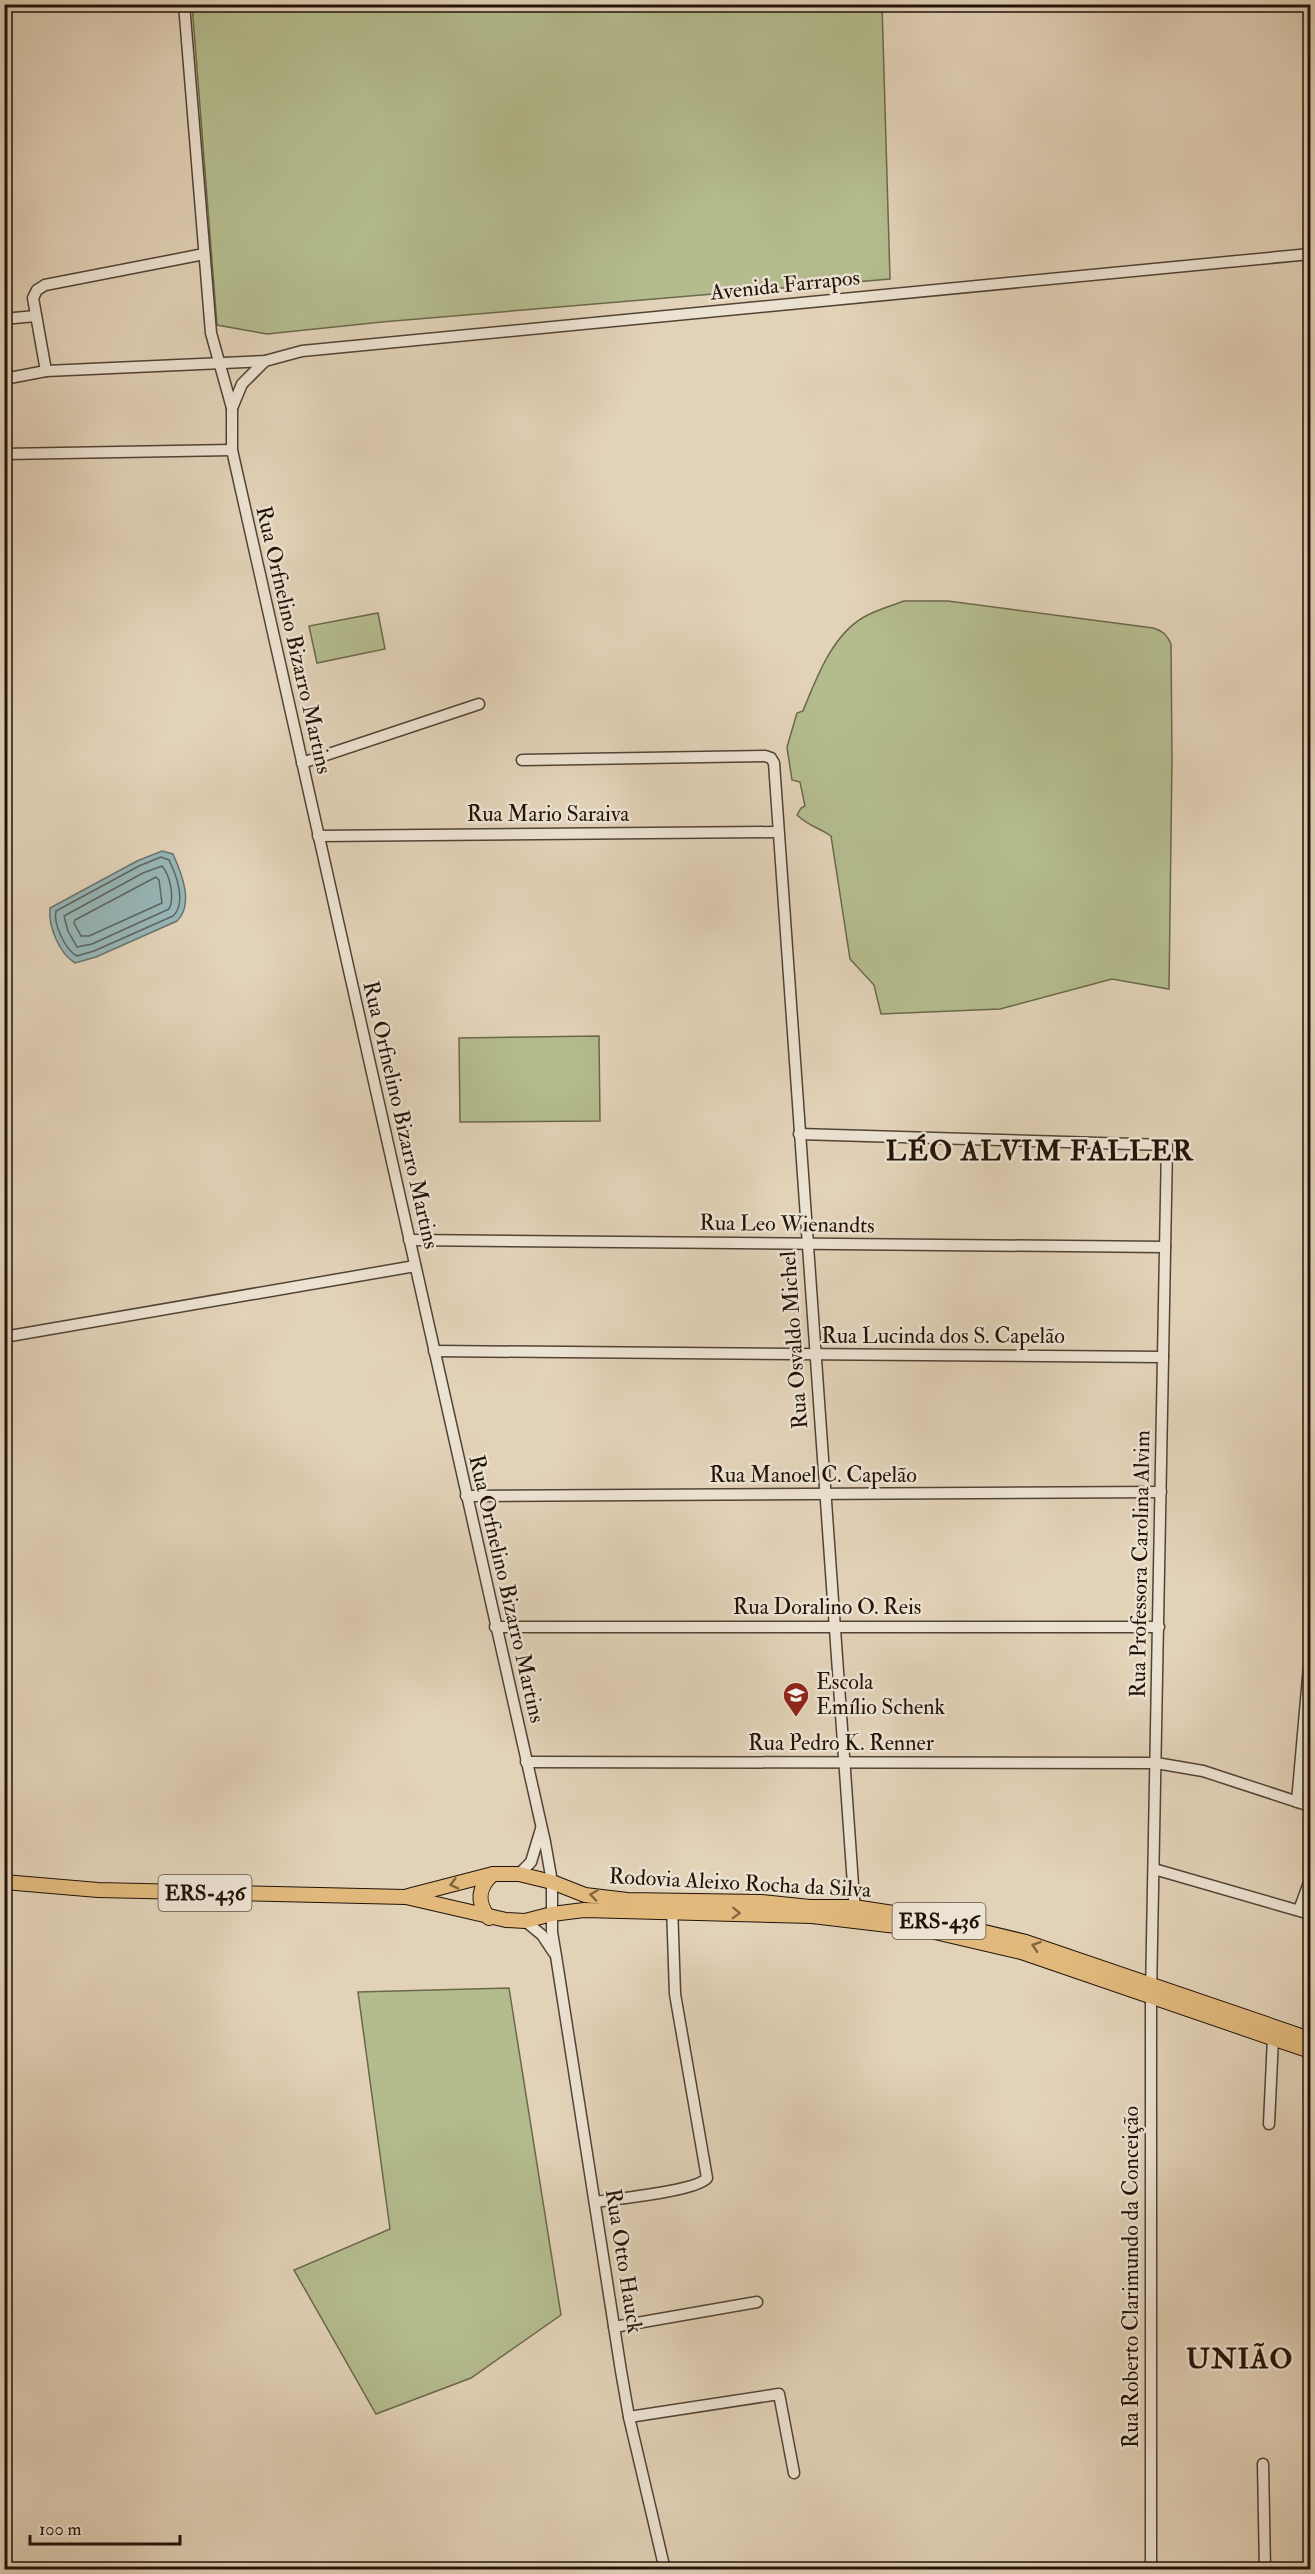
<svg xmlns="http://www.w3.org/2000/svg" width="1315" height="2574" font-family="'IM FELL Double Pica',serif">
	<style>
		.green { fill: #b4bc8e; stroke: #6b684b; stroke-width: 1.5 }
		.water { fill: #97b6b7; stroke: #687571; stroke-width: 1.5 }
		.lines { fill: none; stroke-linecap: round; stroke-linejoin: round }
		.shore { stroke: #5c6460; stroke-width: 1.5 }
		.minor-casing { stroke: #524334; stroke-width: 13 }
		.major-casing { stroke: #221308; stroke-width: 16 }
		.minor { stroke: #ece2d1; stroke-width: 10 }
		.major { stroke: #e1b97c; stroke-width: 14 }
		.oneway { stroke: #826642 }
		.labels { text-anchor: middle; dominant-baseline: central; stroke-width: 5; stroke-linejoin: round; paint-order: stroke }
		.shield { fill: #ece2d1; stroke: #5f5144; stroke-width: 1.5 }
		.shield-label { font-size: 21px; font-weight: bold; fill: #221308 }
		.street-label { font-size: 22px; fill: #221308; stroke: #ece2d1 }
		.poi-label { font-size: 22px; fill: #221308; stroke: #ece2d1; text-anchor: start }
		.district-label { font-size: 28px; font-weight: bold; letter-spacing: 1.5px; fill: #221308; stroke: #ece2d1 }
	</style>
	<rect width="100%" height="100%" fill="#e2d2b8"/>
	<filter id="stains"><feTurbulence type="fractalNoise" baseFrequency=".00333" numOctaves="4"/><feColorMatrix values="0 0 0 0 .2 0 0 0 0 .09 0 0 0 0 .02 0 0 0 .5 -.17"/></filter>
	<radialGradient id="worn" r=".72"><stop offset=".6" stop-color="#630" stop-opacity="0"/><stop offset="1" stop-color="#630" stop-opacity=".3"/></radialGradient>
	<g class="green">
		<polygon points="192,5 882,5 890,279 382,322 267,334 217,325"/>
		<path d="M904 601H948L1153 628C1163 631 1167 635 1171 644L1172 760 1169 989 1112 979 1000 1009 881 1014 874 985 850 959 831 836C817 826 811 828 797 815L801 808 805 806 800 782 792 780 787 747 797 713 803 711C816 679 832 635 864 617 876 610 891 606 904 601Z"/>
		<polygon points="378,613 385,649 317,663 309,626"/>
		<polygon points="599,1036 600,1121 460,1122 459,1038"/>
		<polygon points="509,1988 561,2315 471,2378 376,2414 294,2270 390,2229 358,1992"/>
	</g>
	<path class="water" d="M162 851 173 854C182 874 194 904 177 921L96 957 75 963C59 953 48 926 50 908L137 861Z"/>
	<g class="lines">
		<g class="shore">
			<path d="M161 857 169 860C176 874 187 903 173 916L94 951 77 956C65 950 53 923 56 911L139 866Z"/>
			<path d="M162 866C170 875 175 898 169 909L92 944 77 947 68 931 64 916 143 873Z"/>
			<polygon points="156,877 159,880 162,903 89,936 81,936 74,923 75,920"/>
		</g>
		<g class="minor-casing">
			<g id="minor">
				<polyline points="184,4 211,333 232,408 232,450 545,1842 552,1882 552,1932 556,1956 621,2371 629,2417 665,2570"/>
				<polyline points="4,319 35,316"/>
				<polyline points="46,371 33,298 37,290 45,285 204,254"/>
				<polyline points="4,379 46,371 265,361 302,351 1310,254"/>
				<polyline points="232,408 242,384 265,361"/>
				<polyline points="4,454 232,450"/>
				<polyline points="522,760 765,756 771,758 774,763 855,1913"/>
				<polyline points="302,763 479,704"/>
				<polyline points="318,836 778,832"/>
				<polyline points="799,1134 1167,1145 1151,1995 1151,2570"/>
				<polyline points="409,1240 1165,1247"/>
				<polyline points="4,1337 415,1266"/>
				<polyline points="434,1351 1163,1357"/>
				<polyline points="466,1496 1161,1492"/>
				<polyline points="495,1627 1159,1627"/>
				<polyline points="526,1762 1156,1763 1203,1771 1310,1806"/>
				<polyline points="1297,1802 1309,1666"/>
				<polyline points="1154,1869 1310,1914"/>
				<polyline points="519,1874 531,1862 541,1829"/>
				<polyline points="1299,1910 1310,1880"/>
				<polyline points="525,1921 542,1935 554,1953"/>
				<polyline points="1269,2124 1273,2038"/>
				<path d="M595 2202C615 2199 697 2191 707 2178L675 1994 672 1905"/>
				<polyline points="614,2327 757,2302"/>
				<polyline points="629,2417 779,2394 794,2473"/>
				<polyline points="1263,2464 1265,2570"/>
			</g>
		</g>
		<g class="major-casing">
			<g id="major">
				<polyline points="4,1882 98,1890 406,1897 506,1920 525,1921 552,1914 584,1910 812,1916 922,1929 1021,1952 1310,2051"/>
				<polyline points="408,1896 493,1874 519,1874 552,1882 585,1895 627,1900 761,1902 810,1907 854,1907 926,1918 1026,1942 1310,2039"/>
				<path d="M489 1918C476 1902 478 1887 493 1874"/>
			</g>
		</g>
		<use href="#minor" class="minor"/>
		<use href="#major" class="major"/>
	</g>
	<defs><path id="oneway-chevron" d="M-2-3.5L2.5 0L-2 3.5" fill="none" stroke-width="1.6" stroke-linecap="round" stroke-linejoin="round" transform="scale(1.5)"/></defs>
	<g class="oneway">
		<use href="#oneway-chevron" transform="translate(454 1884) rotate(165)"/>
		<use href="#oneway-chevron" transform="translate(594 1895) rotate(-172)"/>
		<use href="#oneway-chevron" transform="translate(736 1913) rotate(2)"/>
		<use href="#oneway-chevron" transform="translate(1036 1946) rotate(-161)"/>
	</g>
	<defs>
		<g id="school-pin" transform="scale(1.35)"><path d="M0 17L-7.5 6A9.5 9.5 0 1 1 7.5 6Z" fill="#8f2418" stroke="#ece2d1"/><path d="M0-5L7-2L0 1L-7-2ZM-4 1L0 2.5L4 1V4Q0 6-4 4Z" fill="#fff"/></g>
	</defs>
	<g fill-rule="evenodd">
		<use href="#school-pin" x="796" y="1695"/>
	</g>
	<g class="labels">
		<g class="shield">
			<rect x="158.5" y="1875" width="93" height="36" rx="4.5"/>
			<rect x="892.5" y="1903" width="93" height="36" rx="4.5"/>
		</g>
		<g class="shield-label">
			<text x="205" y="1893">ERS-436</text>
			<text x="939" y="1921">ERS-436</text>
		</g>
		<g class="street-label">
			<text transform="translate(785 285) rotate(-6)">Avenida Farrapos</text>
			<text transform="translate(294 640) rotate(77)">Rua Orfnelino Bizarro Martins</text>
			<text x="548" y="814">Rua Mario Saraiva</text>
			<text transform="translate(401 1115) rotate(77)">Rua Orfnelino Bizarro Martins</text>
			<text transform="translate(787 1224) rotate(1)">Rua Leo Wienandts</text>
			<text x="943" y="1336">Rua Lucinda dos S. Capelão</text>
			<text transform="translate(794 1340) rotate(-94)">Rua Osvaldo Michel</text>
			<text x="813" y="1475">Rua Manoel C. Capelão</text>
			<text transform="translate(1140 1564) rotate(-89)">Rua Professora Carolina Alvim</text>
			<text transform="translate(507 1589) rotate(77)">Rua Orfnelino Bizarro Martins</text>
			<text x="827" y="1607">Rua Doralino O. Reis</text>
			<text x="841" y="1743">Rua Pedro K. Renner</text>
			<text transform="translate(740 1883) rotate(3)">Rodovia Aleixo Rocha da Silva</text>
			<text transform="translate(624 2261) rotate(81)">Rua Otto Hauck</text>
			<text transform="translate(1131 2277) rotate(-90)">Rua Roberto Clarimundo da Conceição</text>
		</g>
		<g class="poi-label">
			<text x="816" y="1682">Escola<tspan x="816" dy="25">Emílio Schenk</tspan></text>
		</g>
		<g class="district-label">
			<text x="1040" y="1151">LÉO ALVIM FALLER</text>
			<text x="1240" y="2359">UNIÃO</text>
		</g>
	</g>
	<rect width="1315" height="2574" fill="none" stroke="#e2d2b8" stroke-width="24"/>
	<rect x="6" y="6" width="1303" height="2562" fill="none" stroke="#221308" stroke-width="3"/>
	<rect x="12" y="12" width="1291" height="2550" fill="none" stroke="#221308" stroke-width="1.5"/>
	<path d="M30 2535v9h150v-9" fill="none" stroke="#221308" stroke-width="3"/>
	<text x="39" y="2535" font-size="18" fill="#221308" stroke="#ece2d1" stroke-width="4.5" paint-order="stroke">100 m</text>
	<rect width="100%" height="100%" filter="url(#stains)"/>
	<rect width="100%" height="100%" fill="url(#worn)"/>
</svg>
